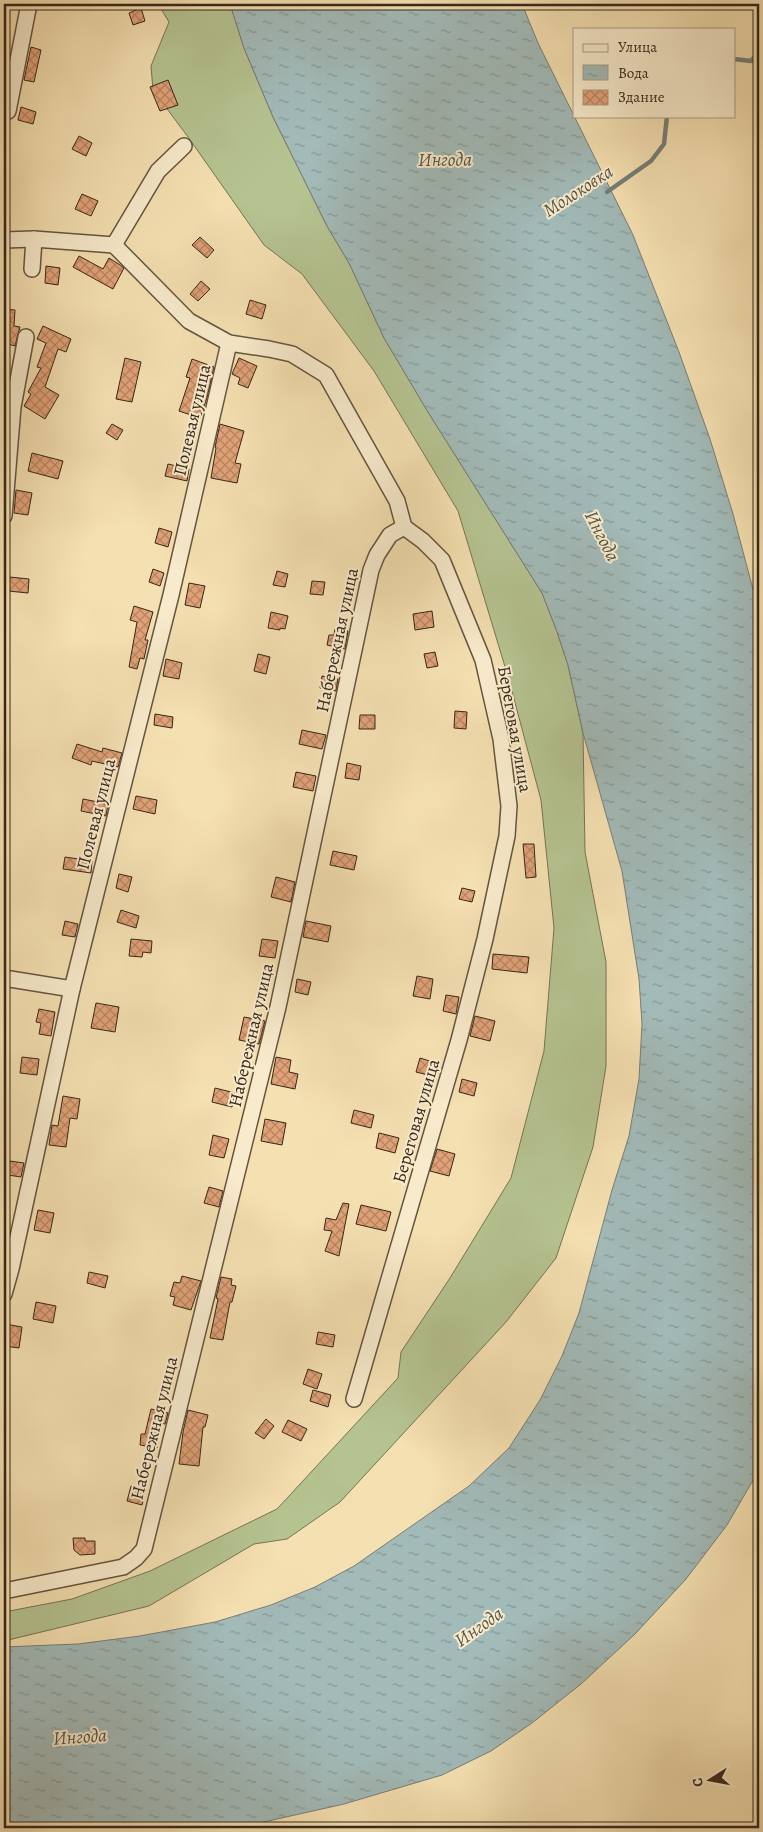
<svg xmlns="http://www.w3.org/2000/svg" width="763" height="1832" font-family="Alegreya,serif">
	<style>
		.grass { fill: #b5c391; stroke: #757556 }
		.water { fill: url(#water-ripples); stroke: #767f79 }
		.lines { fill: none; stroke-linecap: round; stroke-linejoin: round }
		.stream { stroke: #767f79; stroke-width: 4.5 }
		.building { fill: url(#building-cross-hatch); stroke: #35271a }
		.minor-casing { stroke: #655540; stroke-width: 18 }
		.minor { stroke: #f8ebcc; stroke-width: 15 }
		.labels { text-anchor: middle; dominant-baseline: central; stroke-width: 4; stroke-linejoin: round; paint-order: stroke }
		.street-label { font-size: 18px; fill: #35271a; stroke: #f8ebcc }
		.water-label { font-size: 19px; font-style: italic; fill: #565349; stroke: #f8ebcc }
	</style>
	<defs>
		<pattern id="water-ripples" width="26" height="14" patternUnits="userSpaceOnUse" patternTransform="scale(1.25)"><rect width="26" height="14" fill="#a2bab8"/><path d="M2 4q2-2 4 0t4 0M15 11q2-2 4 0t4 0" fill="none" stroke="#859795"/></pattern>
		<pattern id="building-cross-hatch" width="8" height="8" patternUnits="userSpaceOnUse" patternTransform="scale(1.25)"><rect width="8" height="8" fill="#e1a277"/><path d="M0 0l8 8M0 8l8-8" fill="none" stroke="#b78461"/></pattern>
	</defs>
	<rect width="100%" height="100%" fill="#f5e0b1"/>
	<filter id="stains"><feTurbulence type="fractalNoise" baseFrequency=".004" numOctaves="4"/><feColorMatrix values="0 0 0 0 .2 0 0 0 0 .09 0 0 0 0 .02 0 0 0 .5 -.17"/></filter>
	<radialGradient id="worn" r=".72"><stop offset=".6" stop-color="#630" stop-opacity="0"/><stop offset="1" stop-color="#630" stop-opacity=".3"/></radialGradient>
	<polygon class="grass" points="158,4 230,4 244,48 273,117 327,226 349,263 384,338 428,412 542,593 556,629 568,665 583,733 585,852 606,962 606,1066 593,1147 556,1258 506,1322 340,1502 287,1539 254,1544 149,1606 4,1641 4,1612 72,1599 150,1571 277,1509 398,1378 401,1352 450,1278 511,1178 544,1051 554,928 541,800 509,680 458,511 374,371 302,274 264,245 188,137 153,90 151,66 169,22"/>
	<polygon class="water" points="230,4 522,4 538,43 633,235 679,352 710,439 733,514 759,612 759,1470 727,1525 686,1579 635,1634 581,1684 532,1723 491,1751 442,1775 344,1804 237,1828 4,1828 4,1647 78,1644 140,1636 215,1622 271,1605 315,1587 354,1566 469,1486 509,1448 540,1400 562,1356 579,1313 612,1190 629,1136 639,1079 642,1024 639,979 622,871 583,733 568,665 556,629 542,593 428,412 384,338 349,263 327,226 273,117 244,48"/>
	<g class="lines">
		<g class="stream">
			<polyline points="734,59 751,61 759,52"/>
			<polyline points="607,192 651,161 664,144 667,116"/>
		</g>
	</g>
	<g class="building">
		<polygon points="141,8 145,21 133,25 129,13"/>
		<polygon points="31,47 41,50 34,82 24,80"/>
		<polygon points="168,80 178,105 160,111 150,87"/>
		<polygon points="21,107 36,112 33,124 18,120"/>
		<polygon points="79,136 92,143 86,156 72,149"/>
		<polygon points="82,194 98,201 91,216 75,209"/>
		<polygon points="200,237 214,250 207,258 192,245"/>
		<polygon points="79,256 103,269 109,258 120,265 124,268 113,289 73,267"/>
		<polygon points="46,266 60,268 58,285 45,283"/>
		<polygon points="201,281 210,289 198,301 190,294"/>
		<polygon points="250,300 266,305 262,319 246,314"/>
		<polygon points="4,309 15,310 14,326 20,327 15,346 4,343"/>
		<polygon points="43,326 71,339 66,352 58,349 45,387 59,395 45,419 24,406 31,394 28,392 41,368 37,367 46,343 37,339"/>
		<polygon points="125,358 141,362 132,402 116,399"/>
		<polygon points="239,358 257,366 248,388 238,384 240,378 232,374"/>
		<polygon points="192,359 214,367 207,398 200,418 179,411 190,378 186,377"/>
		<polygon points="112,424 123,430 117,440 106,433"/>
		<polygon points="220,424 244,431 235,463 241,464 237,483 211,478 216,448 215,447"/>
		<polygon points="32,453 63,461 58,479 28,471"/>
		<polygon points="168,464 189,469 187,481 165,476"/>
		<polygon points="16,490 32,493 28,515 14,513"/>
		<polygon points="159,528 172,532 168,547 155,543"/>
		<polygon points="153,569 164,573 160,586 149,582"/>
		<polygon points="277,571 288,574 285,587 273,585"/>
		<polygon points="9,577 29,579 28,593 8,591"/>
		<polygon points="312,581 325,582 323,595 310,594"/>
		<polygon points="189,583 205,586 200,608 185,605"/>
		<polygon points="134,606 153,612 145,640 148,640 144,659 140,658 137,669 129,667 137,622 130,620"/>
		<polygon points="432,611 434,627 415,630 413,614"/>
		<polygon points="271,612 288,616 285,629 280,628 280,630 268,628"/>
		<polygon points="335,629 348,631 345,649 327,645 329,635 334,635"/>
		<polygon points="435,652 438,666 427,668 424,654"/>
		<polygon points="258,654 270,657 266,674 254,671"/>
		<polygon points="166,659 182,663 179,679 163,676"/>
		<polygon points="322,676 338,679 336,691 320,688"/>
		<polygon points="455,711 467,712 466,729 454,728"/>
		<polygon points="155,714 173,717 172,728 154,725"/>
		<polygon points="360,715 375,715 375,729 359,729"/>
		<polygon points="302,730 326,735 322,749 299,744"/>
		<polygon points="77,744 102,752 103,748 122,753 118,767 92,761 91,765 72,758"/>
		<polygon points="347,763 361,766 359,780 345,778"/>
		<polygon points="296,772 316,776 313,791 293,787"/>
		<polygon points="136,796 157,800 155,814 133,809"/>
		<polygon points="83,799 108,804 106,816 81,811"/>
		<polygon points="523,844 534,844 536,877 526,878"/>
		<polygon points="333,851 357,856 354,870 330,865"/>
		<polygon points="65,857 92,861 91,873 63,869"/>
		<polygon points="119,874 132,877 128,892 116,888"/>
		<polygon points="276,877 295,882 291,902 271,897"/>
		<polygon points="462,888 475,891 472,902 459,899"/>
		<polygon points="121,910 139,916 136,928 117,922"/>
		<polygon points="65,921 78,924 75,937 62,935"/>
		<polygon points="306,921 331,926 328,942 303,937"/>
		<polygon points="131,939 152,941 151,953 143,952 142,957 129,956"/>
		<polygon points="262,939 278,941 275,958 259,956"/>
		<polygon points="493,954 529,957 527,973 492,969"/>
		<polygon points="417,976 433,979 430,999 413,996"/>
		<polygon points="297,979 311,982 308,995 295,992"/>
		<polygon points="446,995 459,997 456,1014 443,1011"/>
		<polygon points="96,1003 119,1007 115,1032 91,1028"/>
		<polygon points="39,1009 55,1012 51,1036 39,1034 41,1023 36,1022"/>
		<polygon points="475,1016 495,1021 490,1041 470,1036"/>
		<polygon points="244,1017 265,1021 259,1044 239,1040"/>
		<polygon points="22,1057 39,1059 37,1075 20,1073"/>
		<polygon points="276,1057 291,1060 289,1072 298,1074 295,1089 271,1084"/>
		<polygon points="420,1058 436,1063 432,1076 416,1072"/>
		<polygon points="462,1079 477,1083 474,1096 459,1092"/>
		<polygon points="215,1088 235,1093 232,1107 212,1102"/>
		<polygon points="63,1096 80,1099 77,1119 70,1118 66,1147 49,1145 52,1125 58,1126"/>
		<polygon points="354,1110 374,1115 371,1128 351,1123"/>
		<polygon points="265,1119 286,1123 282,1145 261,1141"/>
		<polygon points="379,1133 399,1138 395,1153 376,1148"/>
		<polygon points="213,1135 229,1139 224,1158 209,1155"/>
		<polygon points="437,1149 455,1154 449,1176 430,1171"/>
		<polygon points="10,1161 24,1163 21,1177 8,1175"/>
		<polygon points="209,1187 223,1191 219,1207 204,1203"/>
		<polygon points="343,1203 349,1204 339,1256 325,1251 332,1231 324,1230 326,1218 336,1220"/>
		<polygon points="361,1205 391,1212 386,1231 356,1224"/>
		<polygon points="38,1210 54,1213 50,1233 34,1230"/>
		<polygon points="89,1272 108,1276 105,1288 87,1283"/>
		<polygon points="182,1276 201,1281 191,1310 173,1305 175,1297 170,1296 174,1282 180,1283"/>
		<polygon points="221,1277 232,1279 231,1285 236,1286 232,1302 230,1302 223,1340 210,1338 218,1299 216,1298"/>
		<polygon points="36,1302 56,1306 53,1323 33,1319"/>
		<polygon points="5,1324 22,1327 19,1348 4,1346"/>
		<polygon points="318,1332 335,1335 333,1347 316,1344"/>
		<polygon points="308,1369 322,1374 317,1389 303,1384"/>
		<polygon points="313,1390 331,1395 328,1407 310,1401"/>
		<polygon points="151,1409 168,1413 165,1424 160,1423 157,1448 140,1445 141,1434 145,1434"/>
		<polygon points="188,1410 208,1415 205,1427 203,1427 199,1466 179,1464 183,1432"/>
		<polygon points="266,1419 274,1426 264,1439 255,1433"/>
		<polygon points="288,1420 307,1429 301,1441 282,1432"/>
		<polygon points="131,1486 146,1489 142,1505 127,1501"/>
		<polygon points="73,1538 85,1538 85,1541 95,1541 95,1554 80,1555 74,1550"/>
	</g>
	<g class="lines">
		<g class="minor-casing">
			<g id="minor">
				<polyline points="8,111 29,4"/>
				<polyline points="4,240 34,239 114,245"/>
				<polyline points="114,245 189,321 229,343 269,349 292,354 326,375 397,501 404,527 423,541 442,560 483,660 501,739 509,806 507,836 485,939 459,1040 354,1399"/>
				<polyline points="114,245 158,171 184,146"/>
				<polyline points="32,269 34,239"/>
				<polyline points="4,516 13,407 26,337"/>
				<polyline points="4,978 72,989"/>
				<polyline points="4,1294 11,1269 72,989 171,595 229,343"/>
				<polyline points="4,1591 123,1567 136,1558 144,1549 278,1007 371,570 377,555 390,535 404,527"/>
			</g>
		</g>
		<use href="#minor" class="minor"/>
	</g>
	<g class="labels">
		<g class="street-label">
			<text transform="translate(192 420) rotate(-77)">Полевая улица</text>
			<text transform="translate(337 640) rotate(-78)">Набережная улица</text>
			<text transform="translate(515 729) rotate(80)">Береговая улица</text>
			<text transform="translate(96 814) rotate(-76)">Полевая улица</text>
			<text transform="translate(251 1035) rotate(-77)">Набережная улица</text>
			<text transform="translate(416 1121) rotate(-74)">Береговая улица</text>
			<text transform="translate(154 1428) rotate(-76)">Набережная улица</text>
		</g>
		<g class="water-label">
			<text x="445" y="160">Ингода</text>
			<text transform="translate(578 191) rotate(-33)">Молоковка</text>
			<text transform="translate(602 536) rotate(63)">Ингода</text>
			<text transform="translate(479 1627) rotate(-35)">Ингода</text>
			<text transform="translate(80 1737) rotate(-4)">Ингода</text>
		</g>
	</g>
	<rect width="763" height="1832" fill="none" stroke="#f5e0b1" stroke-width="20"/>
	<rect x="5" y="5" width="753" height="1822" fill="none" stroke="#35271a" stroke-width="2.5"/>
	<rect x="10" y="10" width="743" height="1812" fill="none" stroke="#35271a"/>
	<rect x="573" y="28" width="162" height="90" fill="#f8ebcc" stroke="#aa9d85"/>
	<rect x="583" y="44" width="25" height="8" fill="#f8ebcc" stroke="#aa9d85"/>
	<text x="618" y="52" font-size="15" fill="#35271a">Улица</text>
	<rect x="583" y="65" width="25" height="15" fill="url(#water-ripples)" stroke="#aa9d85"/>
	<text x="618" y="78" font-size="15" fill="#35271a">Вода</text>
	<rect x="583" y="90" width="25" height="15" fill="url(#building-cross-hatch)" stroke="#aa9d85"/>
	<text x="618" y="102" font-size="15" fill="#35271a">Здание</text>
	<g transform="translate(710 1780) rotate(259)" stroke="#f8ebcc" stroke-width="4" paint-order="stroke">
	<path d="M0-4L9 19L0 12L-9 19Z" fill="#35271a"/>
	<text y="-8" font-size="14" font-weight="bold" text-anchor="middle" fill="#35271a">С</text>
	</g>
	<rect width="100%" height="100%" filter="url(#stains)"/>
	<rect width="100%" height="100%" fill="url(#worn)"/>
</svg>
